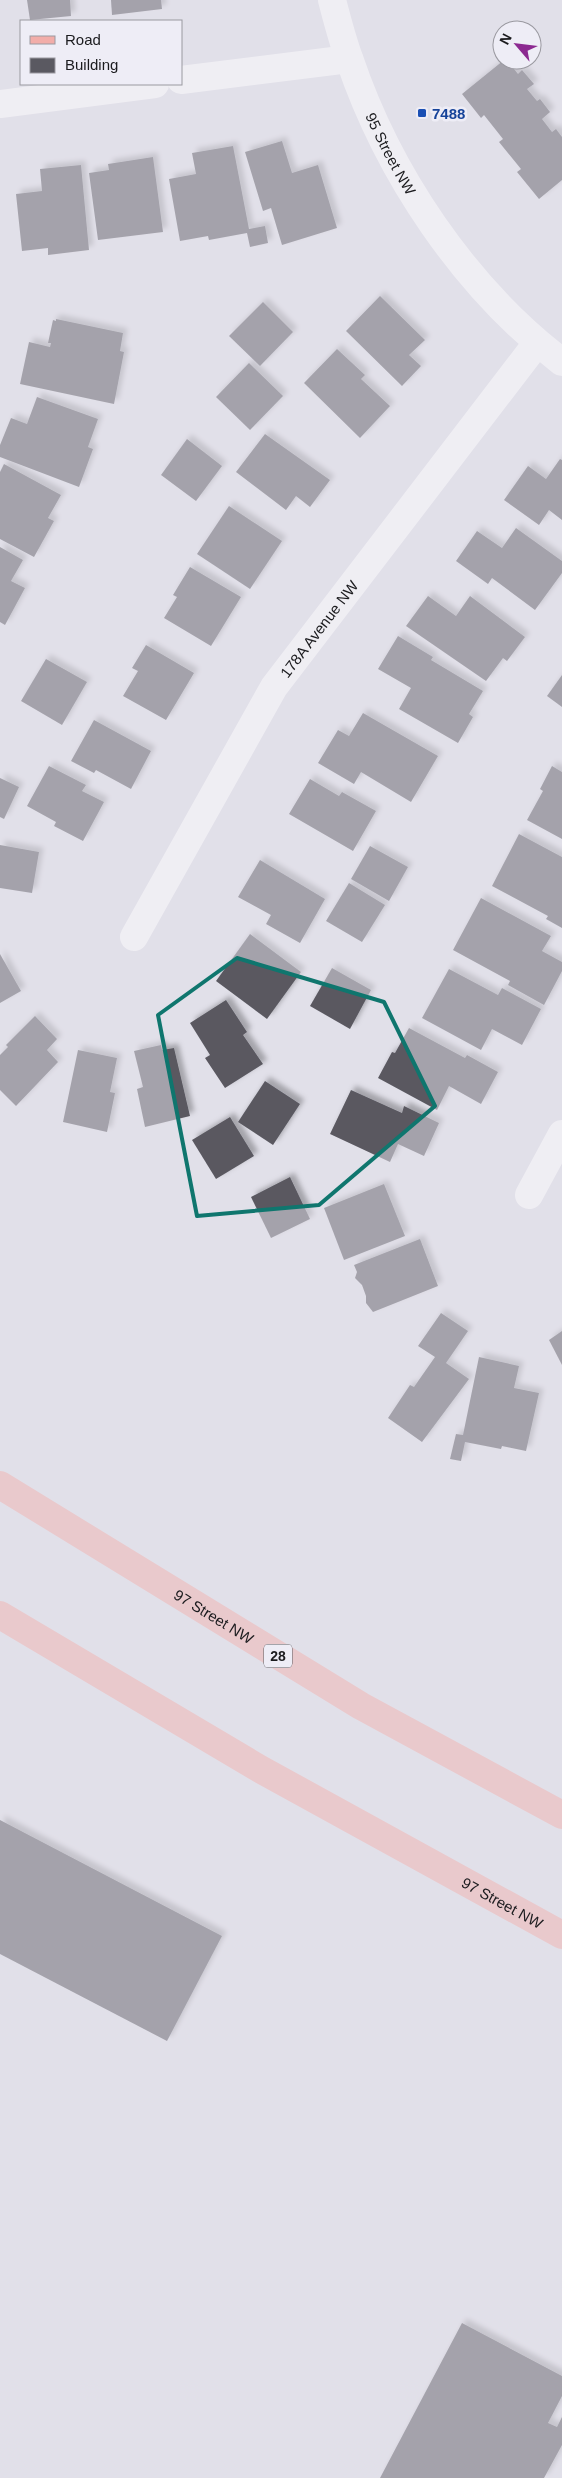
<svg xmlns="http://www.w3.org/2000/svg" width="562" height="2478" font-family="Helvetica,sans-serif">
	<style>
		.building { fill: #5a5961; filter: url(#shadow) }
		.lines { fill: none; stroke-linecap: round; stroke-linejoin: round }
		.minor { stroke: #fff; stroke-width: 28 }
		.tertiary { stroke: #fff; stroke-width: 28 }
		.primary { stroke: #f2ada9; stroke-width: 28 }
		.marked { fill: none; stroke: #0f766e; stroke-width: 4; stroke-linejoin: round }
		.transit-dot { fill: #1a4fb4; stroke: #eeedf6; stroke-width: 2 }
		.labels { text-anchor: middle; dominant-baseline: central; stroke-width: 5; stroke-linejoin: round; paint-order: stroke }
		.shield { fill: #eeedf6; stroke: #5a5a5f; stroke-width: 1 }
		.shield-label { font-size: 14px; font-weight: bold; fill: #1b1b1e }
		.transit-label { font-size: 15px; font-weight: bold; fill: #164399; stroke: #eeedf6; text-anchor: start }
		.street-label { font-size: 15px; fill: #1b1b1e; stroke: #eeedf6 }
	</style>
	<defs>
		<filter id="shadow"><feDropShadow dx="4.5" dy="-4.5" stdDeviation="2.5" flood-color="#0004"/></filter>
	</defs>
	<rect width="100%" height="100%" fill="#e1e0e9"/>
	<g class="building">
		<polygon points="27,0 70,0 71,16 30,20"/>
		<polygon points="111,0 161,0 162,9 112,15"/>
		<polygon points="504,60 507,60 518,74 522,70 534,84 527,89 537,101 540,99 550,112 542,119 552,132 556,129 562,137 562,180 539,199 517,172 521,169 499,142 503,139 484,115 481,118 462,94"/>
		<polygon points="282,141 292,173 318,165 337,228 282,245 271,208 263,211 245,152"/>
		<polygon points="233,146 249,229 265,226 268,243 250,247 247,233 209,240 208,236 180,241 169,179 196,174 192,153"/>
		<polygon points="153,157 163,232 98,240 89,173 109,170 108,164"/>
		<polygon points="81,165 89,250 48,255 48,248 22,251 16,194 42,191 40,169"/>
		<polygon points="380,296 425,340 409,355 421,366 402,386 346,331"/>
		<polygon points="263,302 293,332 260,366 229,336"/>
		<polygon points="56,319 123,333 120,351 124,352 114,404 20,384 29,342 50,347 51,343 48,343 53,320 56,321"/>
		<polygon points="337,349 365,375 361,379 390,406 360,438 304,383"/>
		<polygon points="249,363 283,396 250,430 216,397"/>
		<polygon points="37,397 98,419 88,447 93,449 79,487 0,457 0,445 11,418 27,424"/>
		<polygon points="265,434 330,480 310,507 296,496 286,510 236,472"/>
		<polygon points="187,439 222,466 196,501 161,475"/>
		<polygon points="560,459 562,460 562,520 549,510 539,525 504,500 528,466 546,479"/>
		<polygon points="4,464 61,495 48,518 54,521 34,557 0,539 0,472"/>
		<polygon points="229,506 282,541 250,589 197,554"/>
		<polygon points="516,528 562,561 562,573 535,610 492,578 488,584 456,561 477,531 502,548"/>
		<polygon points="0,547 23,560 11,581 25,588 5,625 0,622"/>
		<polygon points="190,567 241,597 211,646 164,618 177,597 173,595"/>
		<polygon points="428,596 456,616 470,596 525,637 507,661 503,658 486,681 406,626"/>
		<polygon points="398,636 433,657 431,660 483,691 469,714 473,717 458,743 399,709 411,688 378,669"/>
		<polygon points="146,645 194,673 166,720 123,696 138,671 132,668"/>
		<polygon points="46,659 87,682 62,725 21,701"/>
		<polygon points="562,675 562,707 547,696"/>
		<polygon points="363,713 438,756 411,802 361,772 354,784 318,763 338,730 349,736"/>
		<polygon points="94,720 151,751 131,789 96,770 94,773 71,761"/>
		<polygon points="49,766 86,785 82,791 104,802 83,841 54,826 56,822 27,806"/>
		<polygon points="552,766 562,772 562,839 527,820 543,791 540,789"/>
		<polygon points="0,778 19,787 4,819 0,817"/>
		<polygon points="310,779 339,796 342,792 376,811 353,851 289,814"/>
		<polygon points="519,834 562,857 562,928 546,919 548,916 492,886"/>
		<polygon points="0,845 39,852 32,893 0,888"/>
		<polygon points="370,846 408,867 389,901 351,879"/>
		<polygon points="260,860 325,899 300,943 266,924 271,915 238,897"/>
		<polygon points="349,883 385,905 362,942 326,921"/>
		<polygon points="481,898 551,936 542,951 562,962 562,971 544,1005 508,985 510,981 453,950"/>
		<polygon points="250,934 301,972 267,1019 216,981"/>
		<polygon points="0,954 21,991 0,1003"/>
		<polygon points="332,968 371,990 350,1029 310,1006"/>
		<polygon points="449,969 498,995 502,988 541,1009 522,1045 492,1029 481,1050 422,1018"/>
		<polygon points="226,1000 247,1032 243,1035 263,1064 225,1088 205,1058 210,1055 190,1023"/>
		<polygon points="35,1016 57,1039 47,1050 58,1062 16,1106 0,1090 0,1055 8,1047 6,1045"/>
		<polygon points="409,1028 465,1058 467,1055 498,1072 481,1104 449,1086 437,1110 378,1078 392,1052 395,1053"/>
		<polygon points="161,1045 162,1050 174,1048 190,1116 145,1127 137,1089 143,1087 134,1051"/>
		<polygon points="78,1050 117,1058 110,1092 115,1093 107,1132 63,1122"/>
		<polygon points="265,1081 300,1104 273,1145 238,1122"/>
		<polygon points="351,1090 402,1113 404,1106 439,1123 424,1156 398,1144 390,1162 330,1134"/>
		<polygon points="230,1117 254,1156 216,1179 192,1140"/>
		<polygon points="290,1177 310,1219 271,1238 251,1197"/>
		<polygon points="384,1184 405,1236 344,1260 324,1208"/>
		<polygon points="420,1239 438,1286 373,1312 366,1303 366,1296 362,1285 355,1278 357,1272 354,1265"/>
		<polygon points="441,1313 468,1331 446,1363 469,1379 422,1442 388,1418 410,1385 414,1387 435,1357 418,1346"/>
		<polygon points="562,1331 562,1365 549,1340"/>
		<polygon points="479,1357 519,1366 514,1388 539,1393 526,1451 502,1446 501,1449 465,1442 461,1461 450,1459 456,1434 463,1435"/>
		<polygon points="0,1820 222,1936 167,2041 0,1954"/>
		<polygon points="462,2323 562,2376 562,2396 548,2423 557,2427 562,2417 562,2445 544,2478 380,2478"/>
	</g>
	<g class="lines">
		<g class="minor">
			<polyline points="181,80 349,59"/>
			<polyline points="0,104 155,84"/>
			<path id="s1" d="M134 937 274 687 537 343"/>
			<polyline points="529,1195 562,1134"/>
		</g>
		<path class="tertiary" id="s2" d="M332 0C337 19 342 39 349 58 388 174 465 288 562 362"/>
		<g class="primary">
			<path id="s3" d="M0 1485 361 1706 562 1815"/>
			<path id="s4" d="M0 1615 260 1769 562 1935"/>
		</g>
	</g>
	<path d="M0 0H562V2478H0ZM237 958 384 1002 435 1106 319 1205 197 1216 158 1015Z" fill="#e1e0e9" fill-opacity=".55" fill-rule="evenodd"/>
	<path class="marked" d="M237 958 384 1002 435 1106 319 1205 197 1216 158 1015Z"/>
	<rect class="transit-dot" x="417" y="108" width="10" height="10" rx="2.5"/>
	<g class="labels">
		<rect class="shield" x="264" y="1644.5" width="28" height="23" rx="4"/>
		<g class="shield-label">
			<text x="278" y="1656">28</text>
		</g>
		<g class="transit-label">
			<text x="432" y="113">7488</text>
		</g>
		<g class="street-label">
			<text stroke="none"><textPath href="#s2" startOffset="165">95 Street NW</textPath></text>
			<text stroke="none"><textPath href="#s1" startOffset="360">178A Avenue NW</textPath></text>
			<text stroke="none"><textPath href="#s3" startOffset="251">97 Street NW</textPath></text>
			<text stroke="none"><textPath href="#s4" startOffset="579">97 Street NW</textPath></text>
		</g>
	</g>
	<rect x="20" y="20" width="162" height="65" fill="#eeedf6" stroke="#9a99a0"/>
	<rect x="30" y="36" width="25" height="8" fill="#f2ada9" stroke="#9a99a0"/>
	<text x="65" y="45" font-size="15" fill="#1b1b1e">Road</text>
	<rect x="30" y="58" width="25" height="15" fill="#5a5961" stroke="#9a99a0"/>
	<text x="65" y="70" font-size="15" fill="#1b1b1e">Building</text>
	<g transform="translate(517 45) rotate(298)"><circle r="24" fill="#eeedf6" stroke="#9a99a0"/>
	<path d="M0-4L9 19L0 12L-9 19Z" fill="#8c2991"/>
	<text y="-8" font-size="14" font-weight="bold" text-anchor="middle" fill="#1b1b1e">N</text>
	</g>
</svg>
